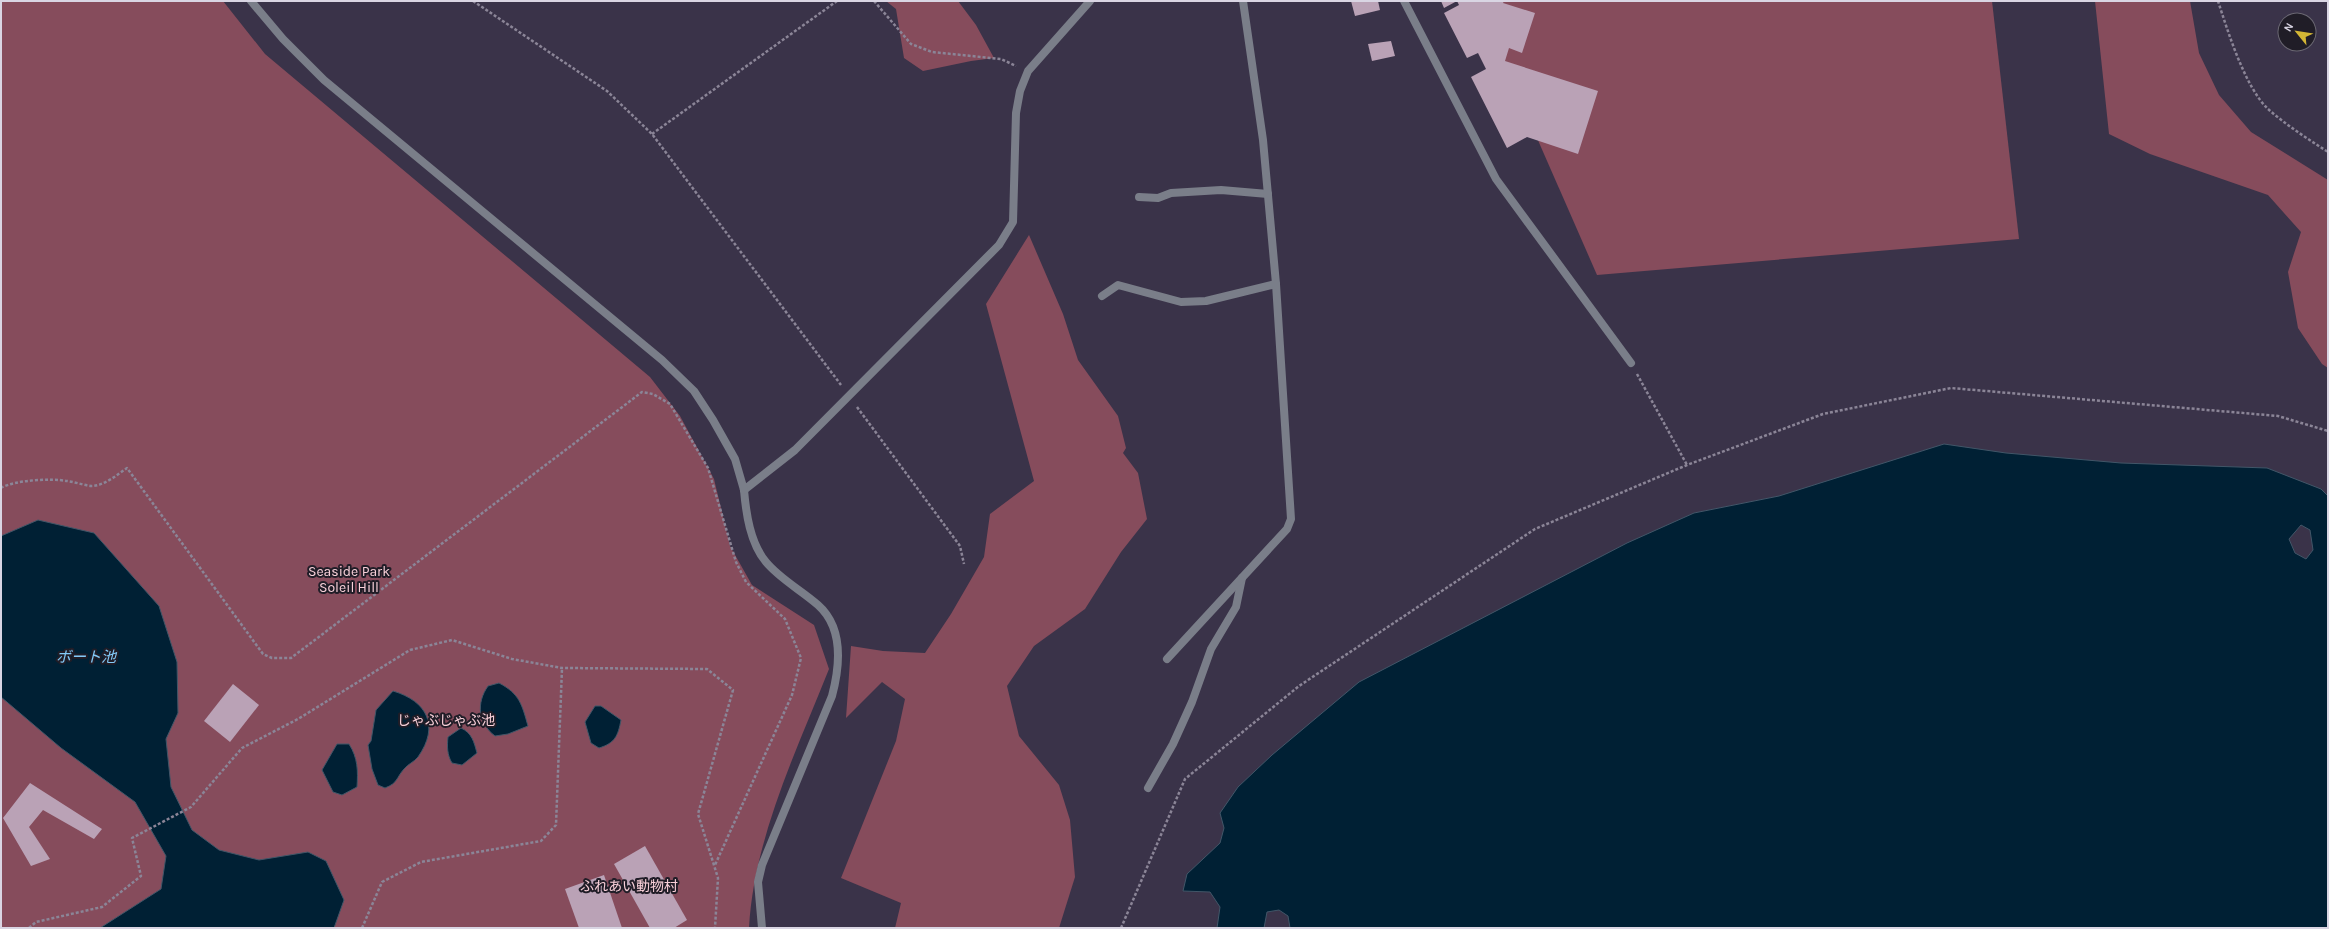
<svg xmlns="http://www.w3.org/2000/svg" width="2329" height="929" font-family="Karla,'Noto Sans JP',sans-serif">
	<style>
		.green { fill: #864c5c }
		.water { fill: #002034; stroke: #415668; fill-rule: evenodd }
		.building { fill: #baa2b6 }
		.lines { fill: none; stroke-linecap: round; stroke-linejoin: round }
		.path { stroke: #8b8597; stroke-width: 2.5; stroke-dasharray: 3 2; stroke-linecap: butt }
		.service { stroke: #7a7e89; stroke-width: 8 }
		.minor { stroke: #7a7e89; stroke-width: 8 }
		.tertiary { stroke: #7a7e89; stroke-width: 8 }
		.labels { text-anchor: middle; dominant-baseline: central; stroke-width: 4; stroke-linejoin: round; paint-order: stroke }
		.park-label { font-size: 14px; fill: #f9d0d9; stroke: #201d27 }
		.water-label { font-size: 15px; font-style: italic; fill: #83caf8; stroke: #201d27 }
	</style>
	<rect width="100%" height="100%" fill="#3a3349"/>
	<g class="green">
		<path d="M1 1H223L265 54 650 377 680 416 714 479 730 546 752 585 814 625 829 669C796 752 754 838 749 928H1Z"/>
		<polygon points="886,1 958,1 976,25 994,58 971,61 923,71 904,58 896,9"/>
		<polygon points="1477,1 1992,1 2019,239 1597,275"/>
		<polygon points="2095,1 2190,1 2199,53 2219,95 2251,132 2328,180 2328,368 2322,364 2298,328 2288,272 2301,232 2268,195 2150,154 2109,134"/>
		<polygon points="1029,235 1063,314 1078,360 1118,416 1126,448 1123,453 1138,473 1147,519 1121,552 1085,609 1034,646 1007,686 1019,736 1059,785 1070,820 1075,877 1059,928 895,928 901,903 841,878 896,741 905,699 882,682 846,718 851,646 883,651 925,653 951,614 984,557 990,514 1034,481 986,304"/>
	</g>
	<g class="water">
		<path d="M1944 444 2006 453 2121 463 2267 468 2321 489 2328 496V928H1290L1288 916 1279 910 1267 912 1264 928H1217L1220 907 1210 892 1183 891 1187 874 1220 843 1224 828 1220 813 1238 787 1272 755 1359 682 1627 543 1694 513 1779 496ZM2301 525 2310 530 2313 550 2306 559 2295 553 2289 539Z"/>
		<polygon points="38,520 94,533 159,606 177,662 178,713 166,739 171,787 192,830 219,850 259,860 308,852 326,861 344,900 334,928 100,928 161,889 166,856 135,802 61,748 1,697 1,536"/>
		<path d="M499 683C520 694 522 705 528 726L508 734 495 736C478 723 476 703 488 686Z"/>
		<path d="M393 691C427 701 440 726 418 757 414 762 408 764 404 769 396 778 398 783 385 788L378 785 372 769 368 745 371 741 376 710Z"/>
		<path d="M595 706H601L621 720C618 736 615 743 599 748L591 743 585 722Z"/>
		<path d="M461 728C472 733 474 742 477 753L462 765 452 763C447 755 447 746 448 737Z"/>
		<path d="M337 744H349C358 758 358 771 357 787L342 795 333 792 322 770Z"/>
	</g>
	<g class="building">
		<polygon points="1351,1 1378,1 1380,10 1355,16"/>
		<polygon points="1441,1 1504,1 1503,3 1535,13 1522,53 1509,48 1505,61 1598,91 1578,154 1527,137 1507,148 1471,77 1486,69 1478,53 1467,58 1444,13 1459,5 1457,1 1444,8"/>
		<polygon points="1391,41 1395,56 1372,61 1368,44"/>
		<polygon points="233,684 259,705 230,742 204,721"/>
		<polygon points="30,783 102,829 94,839 43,810 29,827 50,859 31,866 3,818"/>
		<polygon points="645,846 687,920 674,928 650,928 614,864"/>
		<polygon points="604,875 622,928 579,928 565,889"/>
	</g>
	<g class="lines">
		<g class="path">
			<polyline points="473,1 607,91 652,134 841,385"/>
			<polyline points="874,1 911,44 932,52 1001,59 1016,66"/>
			<path d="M2218 1C2228 32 2245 87 2268 109 2286 125 2308 139 2328 152"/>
			<polyline points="652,134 837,1"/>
			<polyline points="1637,374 1687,465"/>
			<polyline points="857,407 960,546 964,564"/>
			<path d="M1 488C14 480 51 478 67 481 75 482 83 485 91 486 104 486 117 475 127 468L263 654 272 658H291L642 392 653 394 670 404 708 468 736 562 746 582 785 619 801 658 792 695 715 865"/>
			<polyline points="29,928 36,922 102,907 141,876 132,838 191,807 242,748 298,719 410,650 452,640 512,659 562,668 707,669 733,690 698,814 718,878 715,928"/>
			<polyline points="362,928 382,882 421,862 541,841 556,825 562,668"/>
			<polyline points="1121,928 1185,779 1299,686 1535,529 1687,465 1823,414 1951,388 2278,416 2328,431"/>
		</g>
		<g class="service">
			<polyline points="1139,197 1158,198 1171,193 1221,190 1268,194"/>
			<polyline points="1102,296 1118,285 1181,302 1206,301 1276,284"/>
			<path d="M744 490C746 513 750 543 766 562 780 579 801 590 818 605 844 628 840 666 832 696L762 865 758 882 762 928"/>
			<polyline points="1148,788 1173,744 1192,702 1211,649 1236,607 1242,578"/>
		</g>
		<g class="minor">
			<polyline points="744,490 795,450 999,245 1013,222 1016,113 1020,91 1028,71 1090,1"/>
			<polyline points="1167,659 1287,529 1291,519 1276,284 1263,140 1243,1"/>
		</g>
		<g class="tertiary">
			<polyline points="251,1 283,39 324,80 662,360 694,391 713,420 735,459 744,490"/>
			<polyline points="1404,1 1496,179 1631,363"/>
		</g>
	</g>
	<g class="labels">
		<g class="park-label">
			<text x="349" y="571">Seaside Park<tspan x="349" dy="16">Soleil Hill</tspan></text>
			<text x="446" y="720">じゃぶじゃぶ池</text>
			<text x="629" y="886">ふれあい動物村</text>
		</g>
		<g class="water-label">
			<text x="86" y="657">ボート池</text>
		</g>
	</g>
	<rect width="2329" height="929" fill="none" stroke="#d9d5e3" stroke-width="4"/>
	<g transform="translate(2297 32) rotate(300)"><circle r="19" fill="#201d27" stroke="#6a6772"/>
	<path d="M0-3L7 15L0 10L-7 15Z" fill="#d3b635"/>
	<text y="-6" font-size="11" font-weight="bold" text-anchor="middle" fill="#d9d5e3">N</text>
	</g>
</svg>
